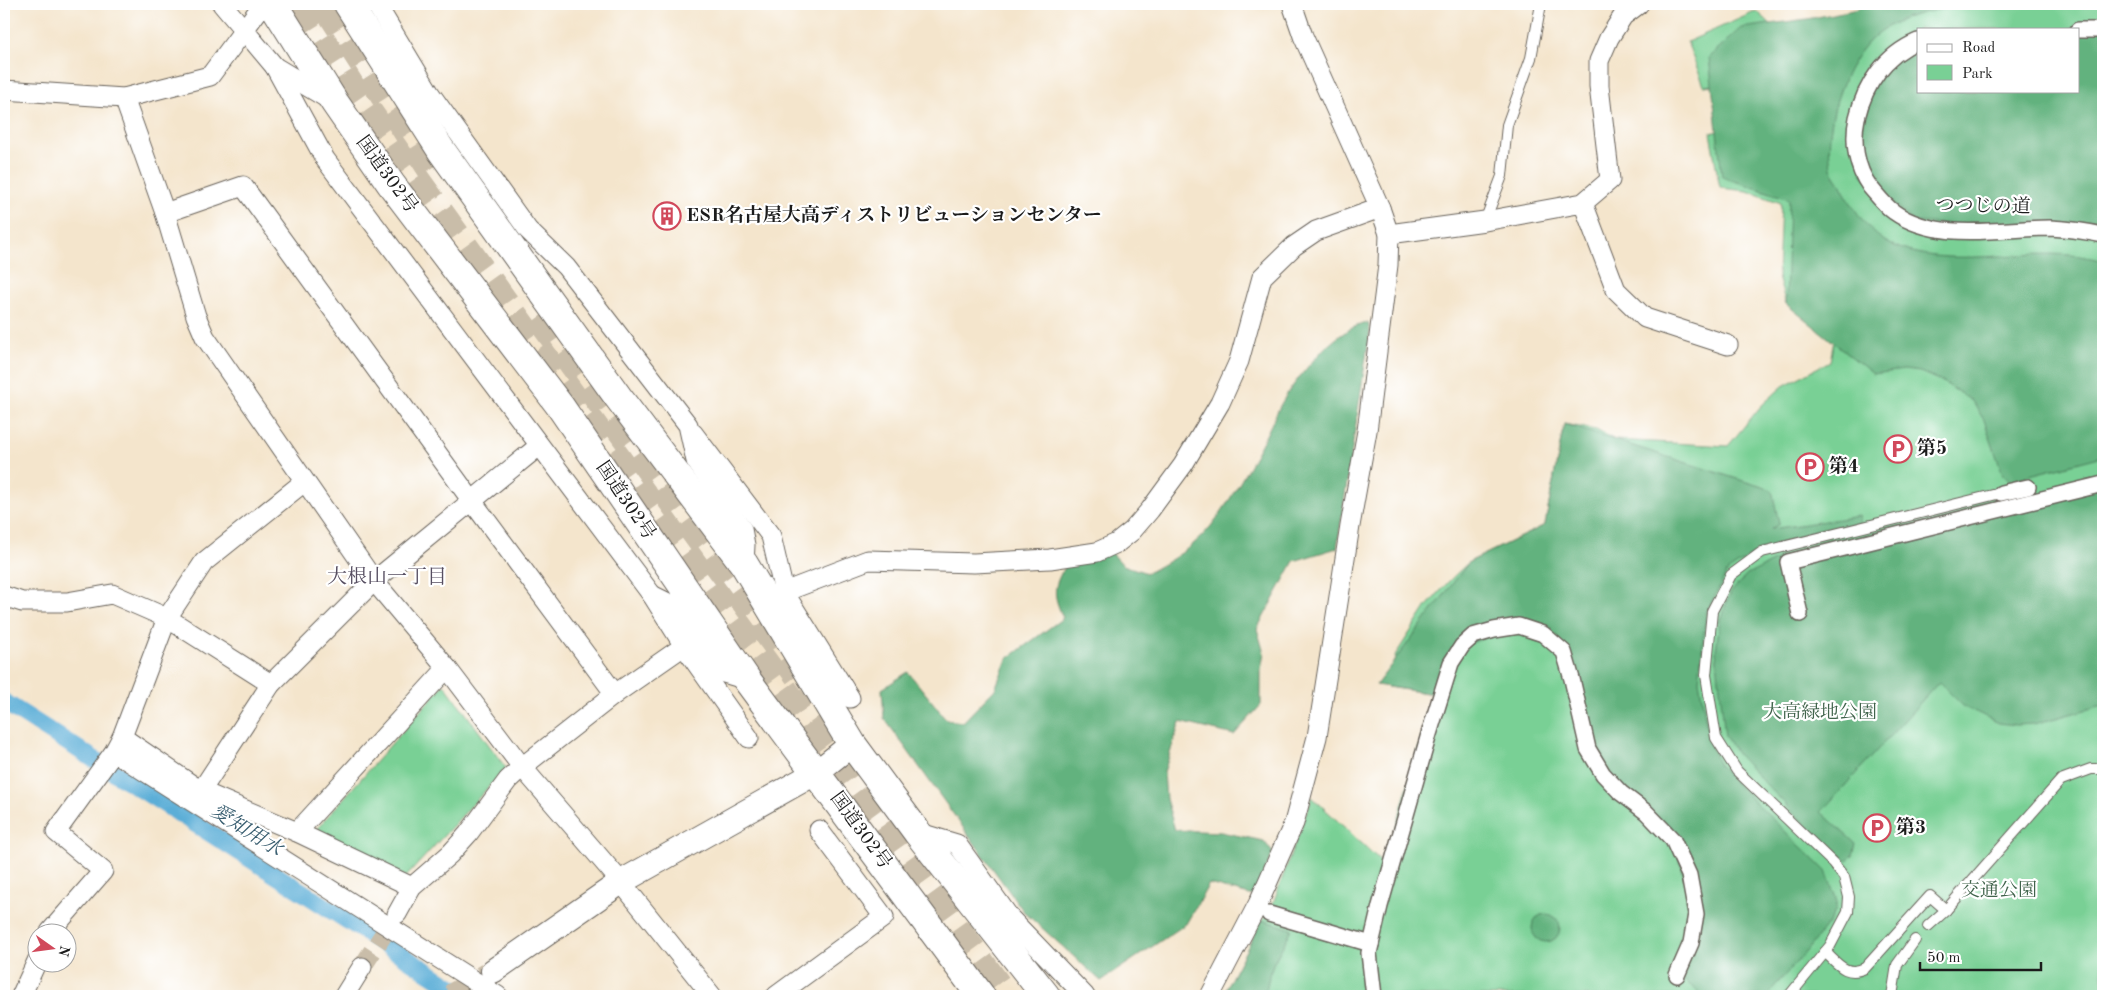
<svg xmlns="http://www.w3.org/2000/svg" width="2107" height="1000" font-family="'Old Standard TT','Noto Serif JP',serif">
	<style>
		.green { fill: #79d095; stroke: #4a7658; fill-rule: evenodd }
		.forest { fill: #62b27e; stroke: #3f674d }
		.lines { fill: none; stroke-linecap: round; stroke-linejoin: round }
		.canal { stroke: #5caed7; stroke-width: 18 }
		.minor-tunnel { stroke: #c9bda9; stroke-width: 19; stroke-dasharray: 19 9; stroke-linecap: butt }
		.tertiary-tunnel { stroke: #c9bda9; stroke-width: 24; stroke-dasharray: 24 12; stroke-linecap: butt }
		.motorway-tunnel { stroke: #c9bda9; stroke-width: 28; stroke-dasharray: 28 14; stroke-linecap: butt }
		.service-casing { stroke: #68625a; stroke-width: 12 }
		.pedestrian-casing { stroke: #68625a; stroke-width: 18 }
		.minor-casing { stroke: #68625a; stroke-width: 21 }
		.tertiary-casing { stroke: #68625a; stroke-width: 26 }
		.trunk-casing { stroke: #68625a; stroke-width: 30 }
		.service { stroke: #fff; stroke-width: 10 }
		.pedestrian { stroke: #fff; stroke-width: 15 }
		.minor { stroke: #fff; stroke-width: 19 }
		.tertiary { stroke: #fff; stroke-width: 24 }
		.trunk { stroke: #fff; stroke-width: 28 }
		.labels { text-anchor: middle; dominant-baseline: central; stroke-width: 4.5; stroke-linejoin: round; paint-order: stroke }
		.street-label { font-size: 19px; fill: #1c1c1c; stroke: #fff }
		.poi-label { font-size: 19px; font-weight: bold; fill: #1c1c1c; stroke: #fff; text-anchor: start }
		.park-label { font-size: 19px; fill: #41644c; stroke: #fff }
		.neighbourhood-label { font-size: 20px; fill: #564e61; stroke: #fff }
		.water-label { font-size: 20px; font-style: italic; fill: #395e70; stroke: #fff }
	</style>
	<rect width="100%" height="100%" fill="#fff"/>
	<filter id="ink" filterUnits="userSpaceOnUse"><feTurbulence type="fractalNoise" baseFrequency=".02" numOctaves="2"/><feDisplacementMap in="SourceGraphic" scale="10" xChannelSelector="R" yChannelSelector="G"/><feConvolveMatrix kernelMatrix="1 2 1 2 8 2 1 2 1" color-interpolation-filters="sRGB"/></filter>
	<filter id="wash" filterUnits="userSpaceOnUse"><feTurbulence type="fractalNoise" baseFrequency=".0096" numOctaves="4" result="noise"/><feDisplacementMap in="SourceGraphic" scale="20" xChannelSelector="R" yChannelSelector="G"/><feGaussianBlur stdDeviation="1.12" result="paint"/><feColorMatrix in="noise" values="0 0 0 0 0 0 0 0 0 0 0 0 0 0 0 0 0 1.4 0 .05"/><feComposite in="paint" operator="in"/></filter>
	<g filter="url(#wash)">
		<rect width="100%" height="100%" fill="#f4e5cc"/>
		<g class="green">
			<path d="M1862 4H2103V996H1222L1262 920 1269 914 1312 797 1385 865 1434 694 1387 687 1396 654 1427 606 1451 579 1469 562 1545 525 1564 424 1596 430 1615 440 1728 446 1761 406 1783 386 1830 361 1835 335 1786 304 1778 277 1781 203 1747 191 1720 188 1710 133 1734 127 1724 84 1704 86 1687 42 1757 11 1776 29 1858 9ZM1918 29H2078V91H1918Z"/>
			<polygon points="444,684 506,768 406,877 315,831"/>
		</g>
		<g class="forest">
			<path d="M1862 4H2035C1986 7 1930 2 1887 27 1846 51 1823 122 1831 167 1832 173 1837 179 1840 184 1852 206 1867 232 1890 244 1951 274 2038 241 2103 261V456L2026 476 2011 482 2003 475 1984 420 1972 401 1943 382 1920 372 1904 370 1873 374 1786 304 1789 199 1722 177 1709 57 1741 28 1807 19 1858 9Z"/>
			<polygon points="2078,30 2103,30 2103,235 1914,222 1862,175 1861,101 1870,81 1918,41 1918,91 2078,91"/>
			<path d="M1368 323 1370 331 1337 548 1294 561 1257 629 1264 653 1261 670V705L1234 735 1180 722 1164 772 1166 799 1175 830 1221 832 1264 841 1273 853 1253 896 1209 884 1186 924 1101 981 1024 912 884 718 882 689 908 672 947 720 963 722 995 689 1007 659 1063 618C1052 592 1053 588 1066 564L1111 552 1123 565 1147 573C1171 561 1194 547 1211 526 1232 499 1250 465 1266 435 1273 421 1279 406 1287 394 1304 370 1337 327 1368 323Z"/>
			<polygon points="1564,424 1772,490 1779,524 1771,529 1860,516 1860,528 1759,550 1727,572 1706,613 1699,680 1709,741 1719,765 1732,780 1826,871 1836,898 1836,909 1829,922 1804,954 1766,996 1704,996 1677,975 1696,914 1673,840 1603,774 1564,652 1519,626 1462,646 1434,694 1376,685 1469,562 1545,525"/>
			<polygon points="2103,484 2103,705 2034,724 2016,725 1999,723 1963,706 1939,682 1821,812 1856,844 1853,855 1847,860 1818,838 1738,755 1725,736 1716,651 1720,620 1731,592 1747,575 1782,557 1788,562"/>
			<circle cx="1546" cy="928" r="14"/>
			<polygon points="1262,920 1292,929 1273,964 1268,981 1265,996 1222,996"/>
		</g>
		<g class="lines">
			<polyline class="canal" points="4,702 466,996"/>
		</g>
	</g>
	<g filter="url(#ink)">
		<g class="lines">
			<polyline class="minor-tunnel" points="362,967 397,914"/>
			<polyline class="tertiary-tunnel" points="451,996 493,971"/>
			<g class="motorway-tunnel">
				<polyline points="299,4 352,88 402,160 1005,996"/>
				<polyline points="325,4 431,169"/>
				<polyline points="539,317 798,675"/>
			</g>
			<g class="service-casing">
				<g id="service">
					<polyline points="1485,221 1502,176 1507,125 1531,58 1541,4"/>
					<polyline points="1928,926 1946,910 2061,780 2091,769 2103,769"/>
					<path d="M1825 952C1838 964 1846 977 1865 968L1930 896 1946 910"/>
					<polyline points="1789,996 1830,946 1848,912 1849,897 1844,877 1833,863 1737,771 1716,738 1706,675 1712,611 1731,575 1762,552 2001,493"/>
					<polyline points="1892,996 1897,965 1915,940"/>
				</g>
			</g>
			<g class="pedestrian-casing">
				<g id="pedestrian">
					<polyline points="2078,30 2103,30"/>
					<path d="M1918 41C1885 55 1865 84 1857 118 1852 141 1856 168 1870 187 1877 195 1885 206 1894 212 1937 243 2001 228 2050 228 2069 229 2085 231 2103 235"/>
					<polyline points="2001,493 2028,487"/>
					<polyline points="1800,614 1788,562 2103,484"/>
					<polyline points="1269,914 1371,944"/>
					<polyline points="1374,996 1369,953 1380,906 1429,734 1451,663 1462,646 1473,636 1494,630 1519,626 1543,634 1564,652 1572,679 1588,749 1603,774 1621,793 1646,812 1673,840 1689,875 1696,914 1691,943 1677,975"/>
				</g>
			</g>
			<g class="minor-casing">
				<g id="minor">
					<polyline points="263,4 244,30 275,67 330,100"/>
					<polyline points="376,4 429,92 528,230 566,267 688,425 696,461 742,529 745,545 744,564"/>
					<polyline points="275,67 325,159 652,595 684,646 749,738"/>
					<polyline points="4,90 124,98 210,76 244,30 222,4"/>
					<polyline points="124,98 165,213 196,316 205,337 374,581 447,668 522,767 621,882 712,996"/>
					<polyline points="1583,203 1616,290 1645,318 1728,345"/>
					<polyline points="165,213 243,186 472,501 615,694"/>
					<polyline points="1389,234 1485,221 1583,203 1610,180 1599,86 1599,61 1609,38 1623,16 1639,4"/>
					<polyline points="693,433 771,536 784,592 850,698"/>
					<polyline points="784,592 868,560 974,563 1050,559 1097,552 1117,543 1132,531 1150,510 1183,465 1220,403 1239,361 1262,277 1294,246 1316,231 1380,208"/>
					<polyline points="652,595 680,609 691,625 713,666 720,672 747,680"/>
					<polyline points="4,596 22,602 67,602 112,594 167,618 271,684"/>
					<polyline points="122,737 201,791 297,832 412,887"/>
					<polyline points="114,752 498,996"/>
					<polyline points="201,791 271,684 374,581 539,446"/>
					<polyline points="297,832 447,668"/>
					<polyline points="917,832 957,844 1010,918 1085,996"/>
					<polyline points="397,914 412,887 450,854 468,834 508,780 522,767 615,694 684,646"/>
					<polyline points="50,932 103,871 56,832 114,752 122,737 167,618 204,562 304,482"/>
					<polyline points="21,996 38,959"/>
					<polyline points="344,996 362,967"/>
					<polyline points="776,996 884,917 819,830"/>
					<polyline points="1210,996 1258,904 1294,823 1317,737 1350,526 1367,431 1388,265 1389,234 1380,208 1303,36 1292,4"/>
				</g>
			</g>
			<g class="tertiary-casing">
				<polyline id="tertiary" points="493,971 621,882 817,772 852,744"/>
			</g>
			<g class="trunk-casing">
				<g id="trunk">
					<polyline points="273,4 335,103 391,184 560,406 747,680 981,996"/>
					<polyline points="348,4 441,150 618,397 744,564 852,744 917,832 1046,996"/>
				</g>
			</g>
			<use href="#service" class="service"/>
			<use href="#pedestrian" class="pedestrian"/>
			<use href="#minor" class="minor"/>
			<use href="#tertiary" class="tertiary"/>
			<use href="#trunk" class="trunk"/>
		</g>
	</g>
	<defs>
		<g id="building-ring" transform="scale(1.4375)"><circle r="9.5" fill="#fff" stroke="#d1495b" stroke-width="1.5"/><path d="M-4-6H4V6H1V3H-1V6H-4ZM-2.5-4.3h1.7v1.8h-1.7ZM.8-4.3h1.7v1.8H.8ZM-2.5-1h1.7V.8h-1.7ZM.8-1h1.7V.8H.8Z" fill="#d1495b"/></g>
		<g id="parking-ring" transform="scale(1.4375)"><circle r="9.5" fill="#fff" stroke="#d1495b" stroke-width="1.5"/><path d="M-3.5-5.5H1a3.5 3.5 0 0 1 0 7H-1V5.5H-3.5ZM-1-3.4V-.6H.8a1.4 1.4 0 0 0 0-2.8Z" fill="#d1495b"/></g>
	</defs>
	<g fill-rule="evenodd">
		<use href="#building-ring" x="667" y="216"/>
		<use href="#parking-ring" x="1898" y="449"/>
		<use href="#parking-ring" x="1810" y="467"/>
		<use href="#parking-ring" x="1877" y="828"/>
	</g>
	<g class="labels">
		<g class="street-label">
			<text transform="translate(386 175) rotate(54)">国道302号</text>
			<text transform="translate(1983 207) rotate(1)">つつじの道</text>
			<text transform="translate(625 501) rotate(56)">国道302号</text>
			<text transform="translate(860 831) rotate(54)">国道302号</text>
		</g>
		<g class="poi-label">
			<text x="686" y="216">ESR名古屋大高ディストリビューションセンター</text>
			<text x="1917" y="449">第5</text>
			<text x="1829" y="467">第4</text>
			<text x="1896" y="828">第3</text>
		</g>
		<g class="park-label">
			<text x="1820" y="713">大高緑地公園</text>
			<text x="1999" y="891">交通公園</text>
		</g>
		<g class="neighbourhood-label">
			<text x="387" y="578">大根山一丁目</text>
		</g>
		<g class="water-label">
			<text transform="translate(246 831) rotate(32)">愛知用水</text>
		</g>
	</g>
	<rect width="2107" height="1000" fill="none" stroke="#fff" stroke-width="20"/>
	<rect x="1917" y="28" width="162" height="65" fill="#ffffff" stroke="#a4a4a4"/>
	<rect x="1927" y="44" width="25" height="8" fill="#ffffff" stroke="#a4a4a4"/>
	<text x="1962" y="52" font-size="15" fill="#1c1c1c">Road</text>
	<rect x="1927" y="65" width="25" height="15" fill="#79d095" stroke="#a4a4a4"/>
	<text x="1962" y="78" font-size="15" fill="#1c1c1c">Park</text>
	<g transform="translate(52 948) rotate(104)"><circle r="24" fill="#ffffff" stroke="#a4a4a4"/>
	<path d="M0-4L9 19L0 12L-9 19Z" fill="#d1495b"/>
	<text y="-8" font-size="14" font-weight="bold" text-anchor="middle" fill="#1c1c1c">N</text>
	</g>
	<path d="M1920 962v8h121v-8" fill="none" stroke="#1c1c1c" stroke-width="2.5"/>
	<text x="1927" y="962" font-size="15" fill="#1c1c1c" stroke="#ffffff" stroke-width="4" paint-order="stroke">50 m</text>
</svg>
